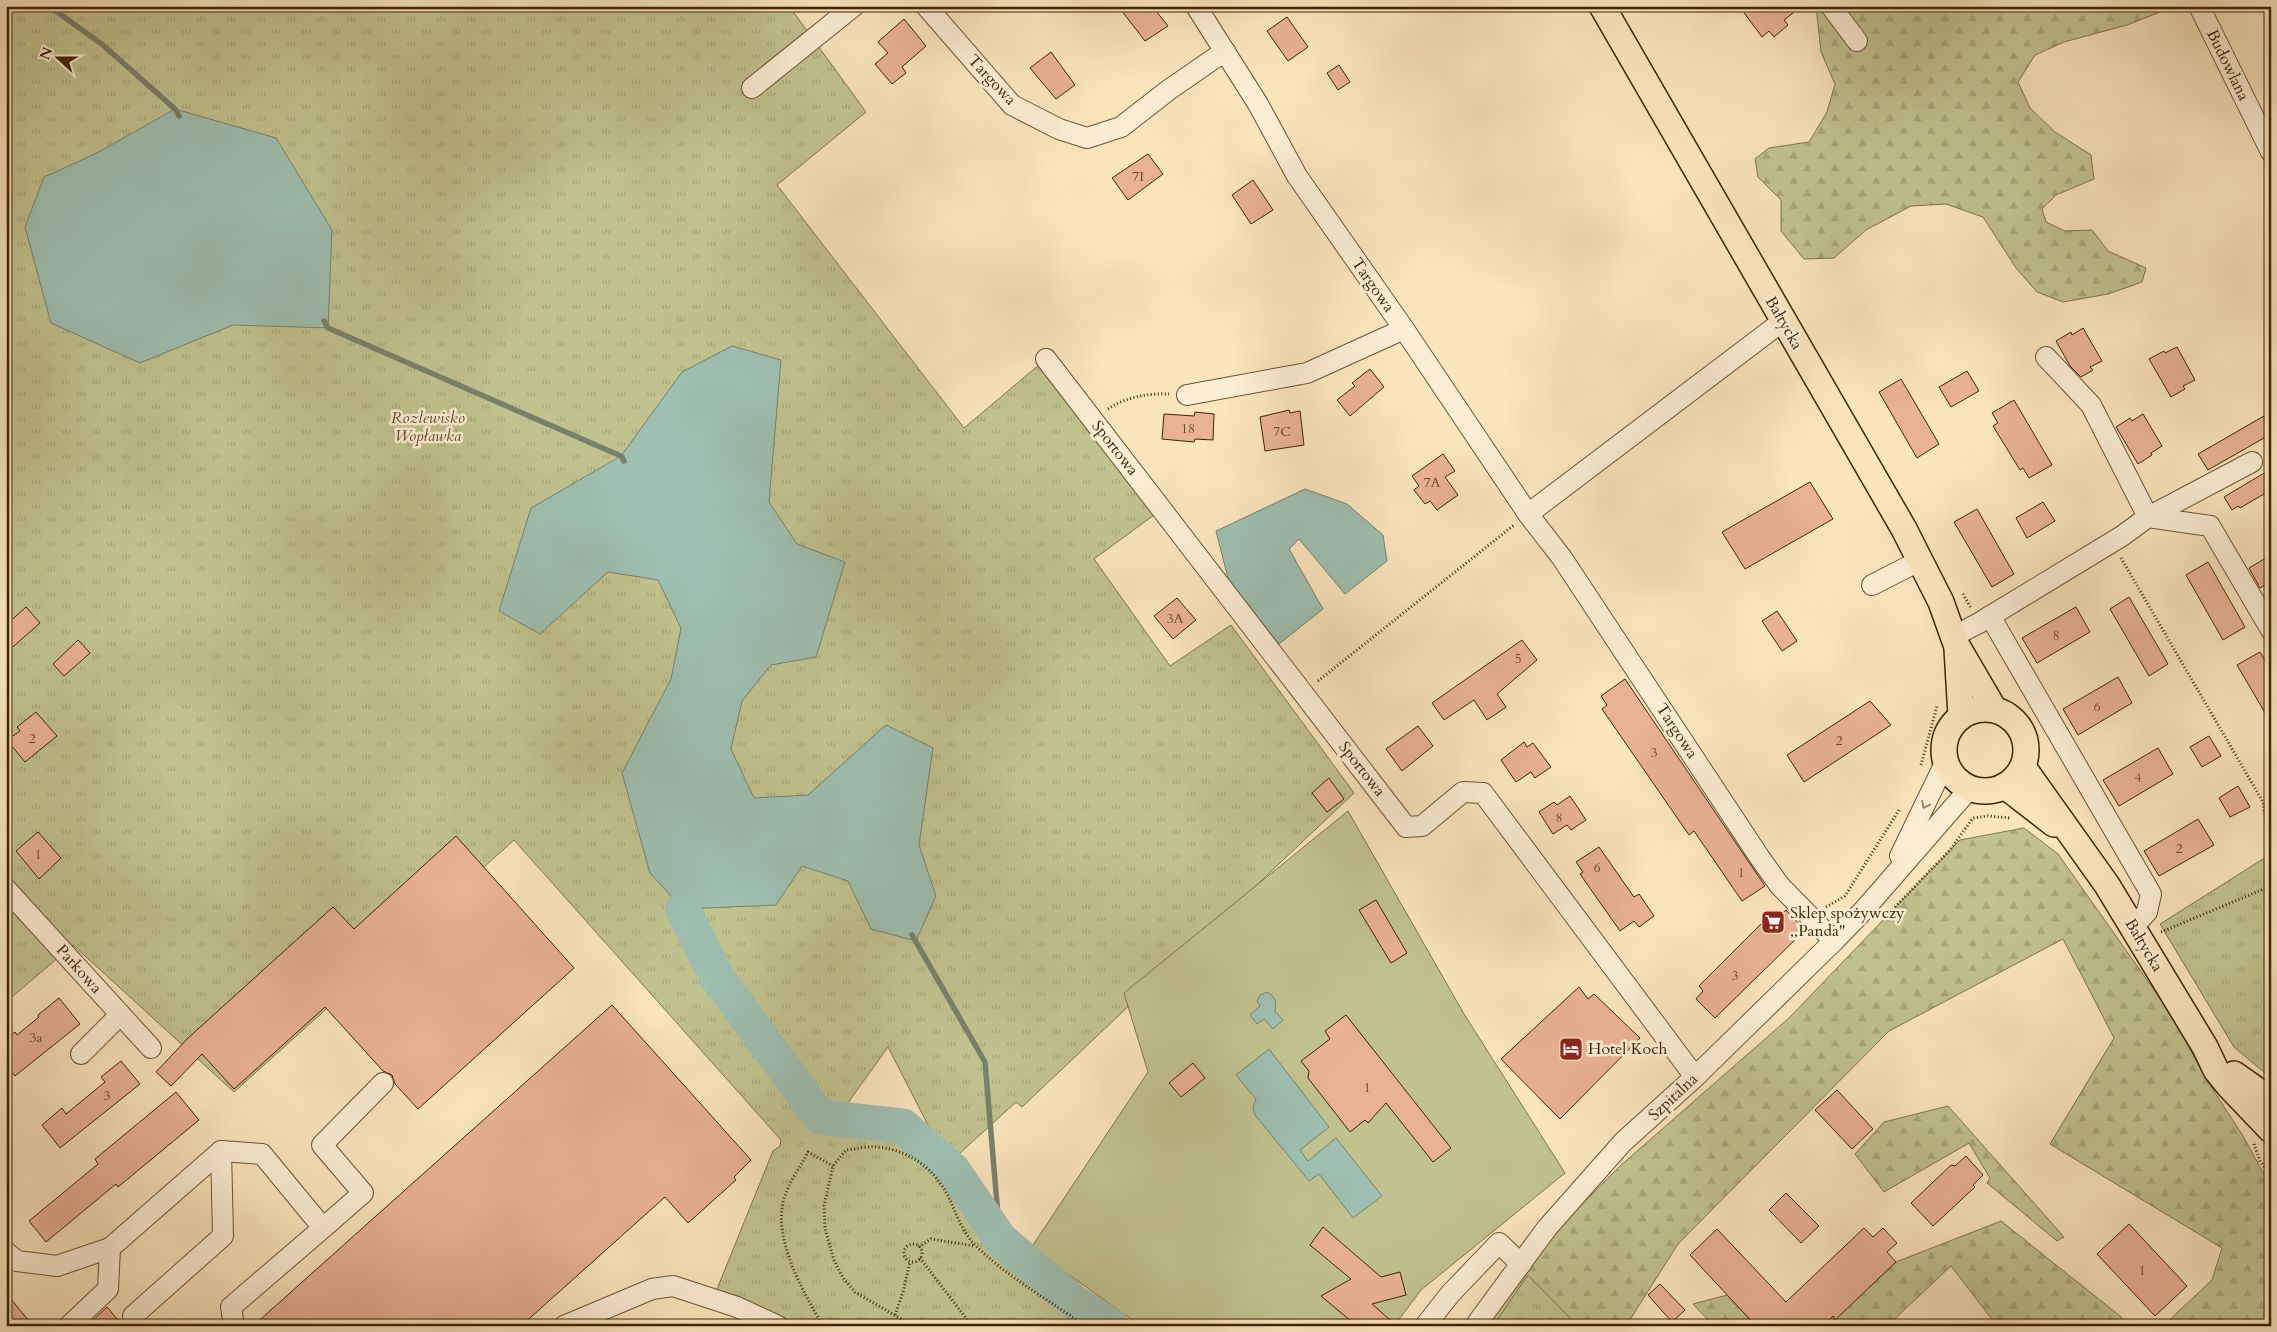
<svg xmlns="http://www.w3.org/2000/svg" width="2277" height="1332" font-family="Cardo,serif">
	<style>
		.forest { fill: url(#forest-firs); stroke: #80744a }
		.park { fill: url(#park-tufts); stroke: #80744a }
		.garden { fill: #c1c38f; stroke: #80744a }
		.water { fill: #9ebfb1; stroke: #78816c }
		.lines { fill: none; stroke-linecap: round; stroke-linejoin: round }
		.stream { stroke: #78816c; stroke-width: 5.5 }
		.river { stroke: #9ebfb1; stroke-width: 35 }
		.building { fill: #e9b294; stroke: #3e2405 }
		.minor-casing { stroke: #6d5433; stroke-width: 22 }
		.major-casing { stroke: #3e2405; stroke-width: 28 }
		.path { stroke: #3e2405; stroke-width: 3; stroke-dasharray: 1 2.5; stroke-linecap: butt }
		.minor { stroke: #fceed4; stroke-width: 20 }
		.major { stroke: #fae5bd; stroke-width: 25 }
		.oneway { stroke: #9d896c }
		.labels { text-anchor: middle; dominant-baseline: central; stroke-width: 5; stroke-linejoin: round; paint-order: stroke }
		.number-label { font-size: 14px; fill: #694829 }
		.street-label { font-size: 16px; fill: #3e2405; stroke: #fceed4 }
		.park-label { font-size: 16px; font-style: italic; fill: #5f4c28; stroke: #fceed4 }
		.poi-label { font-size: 16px; fill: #3e2405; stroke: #fceed4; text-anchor: start }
	</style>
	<defs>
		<pattern id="forest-firs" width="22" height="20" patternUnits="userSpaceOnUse" patternTransform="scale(1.25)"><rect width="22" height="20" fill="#c1c38f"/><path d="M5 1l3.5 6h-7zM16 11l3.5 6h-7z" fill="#a7a77a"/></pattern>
		<pattern id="park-tufts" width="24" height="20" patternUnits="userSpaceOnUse" patternTransform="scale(1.25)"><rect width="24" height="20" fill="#c1c38f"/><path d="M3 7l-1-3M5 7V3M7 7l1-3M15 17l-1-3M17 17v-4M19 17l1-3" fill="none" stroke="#a7a77a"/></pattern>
	</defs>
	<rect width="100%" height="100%" fill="#fae5bd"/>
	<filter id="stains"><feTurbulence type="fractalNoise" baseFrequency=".004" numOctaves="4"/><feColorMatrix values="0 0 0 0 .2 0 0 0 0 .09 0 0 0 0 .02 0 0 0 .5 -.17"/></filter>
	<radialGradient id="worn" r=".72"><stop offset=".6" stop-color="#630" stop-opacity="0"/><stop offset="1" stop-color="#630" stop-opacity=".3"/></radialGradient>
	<g class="forest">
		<polygon points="1816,6 2167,6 2168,9 2127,25 2064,42 2035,55 2018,82 2030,108 2055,132 2091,155 2094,179 2056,195 2042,209 2046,222 2065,231 2092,230 2108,251 2146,268 2142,282 2108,294 2063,302 2037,292 2016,268 1983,217 1946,204 1911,206 1866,230 1834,258 1804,259 1781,231 1781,200 1758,177 1755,159 1769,148 1809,142 1827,112 1835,84 1821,52"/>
		<polygon points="2024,828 2058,854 2171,1014 2206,1079 2243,1136 2271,1187 2271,1326 2163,1326 2212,1280 2222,1248 2050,1144 2114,1038 2063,939 1889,1031 1678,1244 1626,1326 1477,1326 1515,1272 1619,1167 1789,1018 1960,840"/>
		<polygon points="1948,1106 2064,1237 2057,1241 1987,1183 1990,1178 1969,1143 1884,1192 1855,1154 1884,1122"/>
		<polygon points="2001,1221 2120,1316 2129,1326 1997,1326 1951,1266 1887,1326 1823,1326 1833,1316 1835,1319 1896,1262"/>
		<polygon points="1727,1295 1756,1326 1714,1326 1693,1304"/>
	</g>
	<g class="park">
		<polygon points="6,6 789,6 866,112 777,185 964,428 1046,359 1154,515 1094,559 1170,666 1231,625 1354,793 1022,1107 1016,1102 948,1164 888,1047 837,1118 903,1126 953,1170 1000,1239 1074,1302 1112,1326 768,1326 713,1299 773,1151 780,1146 781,1140 514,840 234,1092 73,945 6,1002"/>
		<polygon points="2271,854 2271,1076 2265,1073 2234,1047 2160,924"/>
		<polygon points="1528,1275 1578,1326 1493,1326"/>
	</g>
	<polygon class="garden" points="1348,811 1464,1014 1565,1173 1421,1290 1394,1326 1349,1326 1338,1320 1333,1326 1141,1326 1031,1248 1148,1072 1124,993"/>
	<g class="water">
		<polygon points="175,109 276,138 332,230 328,328 233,325 140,363 51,323 25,227 44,177 95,154"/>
		<polygon points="732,346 781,360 769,502 797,544 845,562 816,657 771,665 742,701 731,749 754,798 808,795 886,725 933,748 919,845 936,896 916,941 871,929 848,881 802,866 776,905 683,909 650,873 622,773 671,679 681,628 658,580 608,572 540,634 499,611 531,508 621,456 682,372"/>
		<polygon points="1305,489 1347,504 1383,535 1387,561 1345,594 1299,539 1289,549 1323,609 1279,644 1229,582 1216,531"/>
		<path d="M1267 992C1275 997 1277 1001 1275 1011L1283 1020 1273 1029 1264 1019 1257 1024 1250 1015 1260 1006 1257 1001 1260 995Z"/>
		<polygon points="1269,1049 1329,1127 1300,1150 1308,1161 1336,1138 1382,1196 1353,1218 1319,1174 1309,1181 1255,1115 1253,1107 1256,1099 1236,1075"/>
	</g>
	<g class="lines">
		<g class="stream">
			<polyline points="49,6 103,45 175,109 179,116"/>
			<polyline points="324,321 328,328 621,456 624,461"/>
			<polyline points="912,935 985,1062 1000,1239"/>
		</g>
		<polyline class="river" points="683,909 717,977 820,1117 903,1126 953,1170 1000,1239 1074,1302 1112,1326"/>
	</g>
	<g class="building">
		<polygon points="1118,6 1152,6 1168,26 1145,41"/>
		<polygon points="1739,6 1802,6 1784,20 1788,25 1774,37 1769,31 1762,37"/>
		<polygon points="1287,17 1308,47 1288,61 1267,31"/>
		<polygon points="904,19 926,46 902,67 906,73 892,84 875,64 888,53 878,42"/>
		<polygon points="1051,52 1075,85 1056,99 1030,68"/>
		<polygon points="1339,65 1350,82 1338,90 1327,73"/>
		<polygon points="1148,154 1163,174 1128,200 1112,178"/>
		<polygon points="1253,180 1273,210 1251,224 1232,195"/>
		<polygon points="2083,328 2102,361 2090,367 2093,370 2081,377 2070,366 2056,341 2071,332 2072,335"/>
		<polygon points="2177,347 2195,380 2183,386 2185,389 2171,397 2149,359 2164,351 2165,353"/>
		<polygon points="1370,369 1384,387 1350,416 1337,400 1355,386 1352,383"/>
		<polygon points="1967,371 1979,391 1951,407 1939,387"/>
		<polygon points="1901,379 1939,444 1917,458 1879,392"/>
		<polygon points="2014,400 2052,465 2029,478 2023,468 2020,470 1993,426 1998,423 1992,413"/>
		<polygon points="1289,410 1290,413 1300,411 1304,445 1265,451 1260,417"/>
		<polygon points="1195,412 1214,414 1213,440 1195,439 1194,442 1162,439 1164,414 1194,416"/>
		<polygon points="2271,412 2271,434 2208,470 2198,454"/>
		<polygon points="2143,414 2162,446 2151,453 2152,455 2138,464 2116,427 2130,418 2132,421"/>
		<polygon points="1443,454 1455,471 1445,477 1458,495 1437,510 1430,501 1425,504 1414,490 1419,486 1412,476"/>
		<polygon points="2271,469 2271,490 2240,508 2238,506 2232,510 2224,497"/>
		<polygon points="1810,482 1833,519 1745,569 1722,532"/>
		<polygon points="2043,502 2055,521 2027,538 2016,518"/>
		<polygon points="1977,509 2014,574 1992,587 1954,522"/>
		<polygon points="2271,555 2271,582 2260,588 2249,568"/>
		<polygon points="2208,562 2245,627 2223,640 2186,575"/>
		<polygon points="2129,597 2168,664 2149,676 2110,609"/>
		<polygon points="1177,598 1196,620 1173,639 1154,616"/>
		<polygon points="26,607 40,623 6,653 6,625"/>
		<polygon points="2076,607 2090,632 2037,663 2022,638"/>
		<polygon points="1777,611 1797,641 1782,651 1762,621"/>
		<polygon points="78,640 90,653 64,676 53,664"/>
		<polygon points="1522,640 1537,660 1497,694 1506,707 1487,720 1474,700 1444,720 1432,703"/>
		<polygon points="2260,652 2271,671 2271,723 2237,665"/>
		<polygon points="2118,677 2132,703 2078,735 2063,709"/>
		<polygon points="1625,679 1765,886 1742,901 1694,831 1689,835 1602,709 1607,705 1601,696"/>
		<polygon points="1870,701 1891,725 1804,782 1787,755"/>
		<polygon points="36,712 57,736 25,762 7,740 20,731 17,727"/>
		<polygon points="1418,726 1433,746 1402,771 1386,749"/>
		<polygon points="2209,736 2221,756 2202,767 2190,747"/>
		<polygon points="1524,742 1527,747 1533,743 1551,767 1535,778 1531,772 1516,782 1501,760"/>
		<polygon points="2158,748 2173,774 2119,806 2103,780"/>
		<polygon points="1329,778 1344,799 1327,812 1312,793"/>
		<polygon points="2238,786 2250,807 2230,817 2219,798"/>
		<polygon points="1570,796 1586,820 1571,830 1567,825 1553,834 1539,812 1554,802 1557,805"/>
		<polygon points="2198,819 2214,845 2159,876 2144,851"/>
		<polygon points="38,832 61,858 39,879 16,851"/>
		<polygon points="456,836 574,968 418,1109 395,1084 392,1075 383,1071 325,1007 234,1089 202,1054 171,1086 156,1072 188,1038 333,907 354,929"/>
		<polygon points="1599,847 1634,897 1639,894 1654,916 1639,927 1634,921 1620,931 1580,874 1583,872 1576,862"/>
		<polygon points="1376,900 1407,953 1391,963 1359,910"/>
		<polygon points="1786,910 1805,930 1715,1018 1696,999 1703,991 1699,986 1768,917 1773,922"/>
		<polygon points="1579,987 1588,999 1594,994 1640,1038 1560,1119 1501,1059"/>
		<polygon points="59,998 80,1024 15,1076 6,1065 6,1039 15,1032 17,1035 39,1017 38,1015"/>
		<polygon points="612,1005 751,1160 734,1177 736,1180 688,1223 665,1197 521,1326 253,1326"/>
		<polygon points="1346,1015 1451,1148 1433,1162 1386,1103 1368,1123 1365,1120 1350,1132 1308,1078 1309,1071 1301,1061 1330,1039 1325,1031"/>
		<polygon points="121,1061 140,1084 60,1148 42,1125 62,1108 66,1114 105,1082 101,1077"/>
		<polygon points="1193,1063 1205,1078 1181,1097 1169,1083"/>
		<polygon points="1837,1090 1873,1129 1852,1149 1815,1110"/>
		<polygon points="176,1092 199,1120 118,1187 116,1184 46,1242 29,1221 98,1164 95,1159"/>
		<polygon points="1966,1156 1983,1175 1973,1185 1975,1187 1933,1226 1911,1203 1951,1165 1955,1166"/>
		<polygon points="1786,1193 1819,1226 1801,1243 1769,1210"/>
		<polygon points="2129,1224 2187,1286 2155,1316 2097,1254"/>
		<polygon points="1323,1227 1381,1277 1400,1272 1406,1295 1372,1304 1397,1326 1357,1326 1321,1296 1351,1279 1310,1245"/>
		<polygon points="1864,1228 1873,1237 1883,1228 1897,1243 1887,1252 1896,1262 1835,1320 1833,1316 1823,1326 1756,1326 1690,1255 1717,1229 1786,1302"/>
		<polygon points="1660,1284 1685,1310 1672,1322 1648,1295"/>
		<polygon points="6,1293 33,1326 6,1326"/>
		<polygon points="107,1307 123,1326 87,1326"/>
	</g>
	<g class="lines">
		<g class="minor-casing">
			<g id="minor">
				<polyline points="926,6 1012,105 1059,129 1087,138 1121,127 1170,89 1225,51"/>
				<polyline points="1196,6 1258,104 1297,176 1404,329 1528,514"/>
				<polyline points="1831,6 1857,41"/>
				<polyline points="2199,6 2271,152"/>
				<polyline points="752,88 854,6"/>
				<polyline points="1783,321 1528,514 1562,558 1760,858 1780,886 1834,941"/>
				<polyline points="2046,357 2091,405 2148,517 2210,526 2271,630"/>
				<polyline points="1046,359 1406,827 1422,826 1463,792 1483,793 1695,1077"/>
				<polyline points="1187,395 1307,373 1404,329"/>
				<polyline points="1872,585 1921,560"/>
				<polyline points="1990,616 2151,894 2147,912 2133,927"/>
				<polyline points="1954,636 1979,623 2122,536 2148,517 2252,462"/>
				<polyline points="1900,856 1946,761"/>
				<polyline points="6,889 151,1048"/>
				<polyline points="81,1054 120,1015"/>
				<polyline points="323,1228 363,1193 322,1145 383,1083"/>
				<polyline points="6,1252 17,1261 57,1266 110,1248 221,1151 262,1154 323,1228 231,1307 234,1326"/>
				<polyline points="133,1316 223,1236 221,1151"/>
				<polyline points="69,1326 108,1289 110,1248"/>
				<polyline points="564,1326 652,1289 673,1286 737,1307 778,1326"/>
				<polyline points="1425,1326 1451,1293 1499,1243 1521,1264"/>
				<polyline points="1475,1326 1547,1228 1623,1142 1695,1077 1834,941 1863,911 1970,788"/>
			</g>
		</g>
		<g class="major-casing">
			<g id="major">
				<polyline points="1602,6 1904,529 1941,602 1956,644 1994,709"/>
				<polyline points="1957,649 1961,716"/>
				<circle cx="1985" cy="750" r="41"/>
				<polyline points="2023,767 2107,885 2205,1047 2216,1070 2228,1085 2271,1130"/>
				<polyline points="2005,786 2054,824"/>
				<polyline points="2234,1074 2271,1100"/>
			</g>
		</g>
		<g class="path">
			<path d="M1108 409C1125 397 1149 393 1169 394"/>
			<polyline points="2121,558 2263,802 2271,859"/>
			<polyline points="1963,594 1971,608"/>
			<polyline points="1318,681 1514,525"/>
			<polyline points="1921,765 1937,706"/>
			<polyline points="1826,907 1845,896 1899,810"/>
			<polyline points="1895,907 1950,850 1973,818 1988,816 2010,818"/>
			<polyline points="2161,932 2271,886"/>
			<polyline points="2254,1144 2260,1161 2271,1176"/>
			<circle cx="913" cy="1253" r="9"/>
			<polyline points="919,1247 931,1239 975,1246"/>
			<polyline points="920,1258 972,1326"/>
			<polyline points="895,1315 903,1292 910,1262"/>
			<path d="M823 1326C803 1292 769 1233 786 1193 791 1179 801 1166 808 1152L833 1166"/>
			<path d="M913 1326 855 1292 843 1278 834 1260 825 1229 824 1206 833 1166 846 1150C856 1149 867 1146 877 1147 911 1150 936 1170 950 1200 957 1216 964 1235 977 1247 1009 1278 1049 1300 1085 1326"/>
		</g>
		<use href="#minor" class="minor"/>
		<use href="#major" class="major"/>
	</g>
	<defs><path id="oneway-chevron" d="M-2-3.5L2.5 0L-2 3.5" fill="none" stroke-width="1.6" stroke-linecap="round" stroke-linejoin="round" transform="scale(1.25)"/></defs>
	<use class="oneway" href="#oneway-chevron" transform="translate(1925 805) rotate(116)"/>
	<defs>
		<g id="supermarket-square" transform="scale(1.25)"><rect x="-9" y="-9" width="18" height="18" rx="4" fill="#8f2418" stroke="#fceed4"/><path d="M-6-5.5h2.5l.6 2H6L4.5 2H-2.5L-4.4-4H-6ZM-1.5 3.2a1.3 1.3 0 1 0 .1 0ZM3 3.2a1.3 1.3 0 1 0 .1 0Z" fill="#fff"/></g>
		<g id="hotel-square" transform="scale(1.25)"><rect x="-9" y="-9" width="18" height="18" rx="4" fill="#8f2418" stroke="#fceed4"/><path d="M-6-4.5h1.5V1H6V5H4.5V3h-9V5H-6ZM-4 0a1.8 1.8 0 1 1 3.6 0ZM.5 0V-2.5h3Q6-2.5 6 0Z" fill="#fff"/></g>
	</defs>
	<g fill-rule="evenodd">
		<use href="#supermarket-square" x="1773" y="922"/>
		<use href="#hotel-square" x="1571" y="1049"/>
	</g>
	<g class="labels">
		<g class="number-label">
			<text x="1138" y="176">7I</text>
			<text x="1188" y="428">18</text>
			<text x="1282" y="431">7C</text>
			<text x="1432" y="482">7A</text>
			<text x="1175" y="618">3A</text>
			<text x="2056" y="635">8</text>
			<text x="1518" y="658">5</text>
			<text x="2097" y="706">6</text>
			<text x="32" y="738">2</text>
			<text x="1839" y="740">2</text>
			<text x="1654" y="752">3</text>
			<text x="2138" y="777">4</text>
			<text x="1559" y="817">8</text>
			<text x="2179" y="848">2</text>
			<text x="38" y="854">1</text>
			<text x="1597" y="867">6</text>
			<text x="1741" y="872">1</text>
			<text x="1735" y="975">3</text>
			<text x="36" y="1037">3a</text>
			<text x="1367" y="1087">1</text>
			<text x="107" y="1095">3</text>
			<text x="2142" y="1270">1</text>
		</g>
		<g class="street-label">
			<text transform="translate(2228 65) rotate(64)">Budowlana</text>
			<text transform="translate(992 80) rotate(47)">Targowa</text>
			<text transform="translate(1373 285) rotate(55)">Targowa</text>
			<text transform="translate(1784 323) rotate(60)">Bałtycka</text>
			<text transform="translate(1115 448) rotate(52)">Sportowa</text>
			<text transform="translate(1677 731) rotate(57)">Targowa</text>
			<text transform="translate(1362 769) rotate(52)">Sportowa</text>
			<text transform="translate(2144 945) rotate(59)">Bałtycka</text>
			<text transform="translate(79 969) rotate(48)">Parkowa</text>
			<text transform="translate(1673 1097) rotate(-43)">Szpitalna</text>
		</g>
		<g class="park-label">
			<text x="428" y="418">Rozlewisko<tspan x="428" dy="18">Wopławka</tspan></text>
		</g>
		<g class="poi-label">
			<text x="1790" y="913">Sklep spożywczy<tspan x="1790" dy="18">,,Panda"</tspan></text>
			<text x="1588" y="1049">Hotel Koch</text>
		</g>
	</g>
	<rect width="2277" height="1332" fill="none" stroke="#fae5bd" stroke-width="25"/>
	<rect x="8" y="8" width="2262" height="1317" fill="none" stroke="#3e2405" stroke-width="2.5"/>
	<rect x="12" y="12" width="2252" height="1307" fill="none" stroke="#3e2405"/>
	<g transform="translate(58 58) rotate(291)" stroke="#fceed4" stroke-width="4" paint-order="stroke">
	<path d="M0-4L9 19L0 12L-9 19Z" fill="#3e2405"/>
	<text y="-8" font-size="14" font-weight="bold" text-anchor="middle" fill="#3e2405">N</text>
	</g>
	<rect width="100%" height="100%" filter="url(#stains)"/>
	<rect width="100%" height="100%" fill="url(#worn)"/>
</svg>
